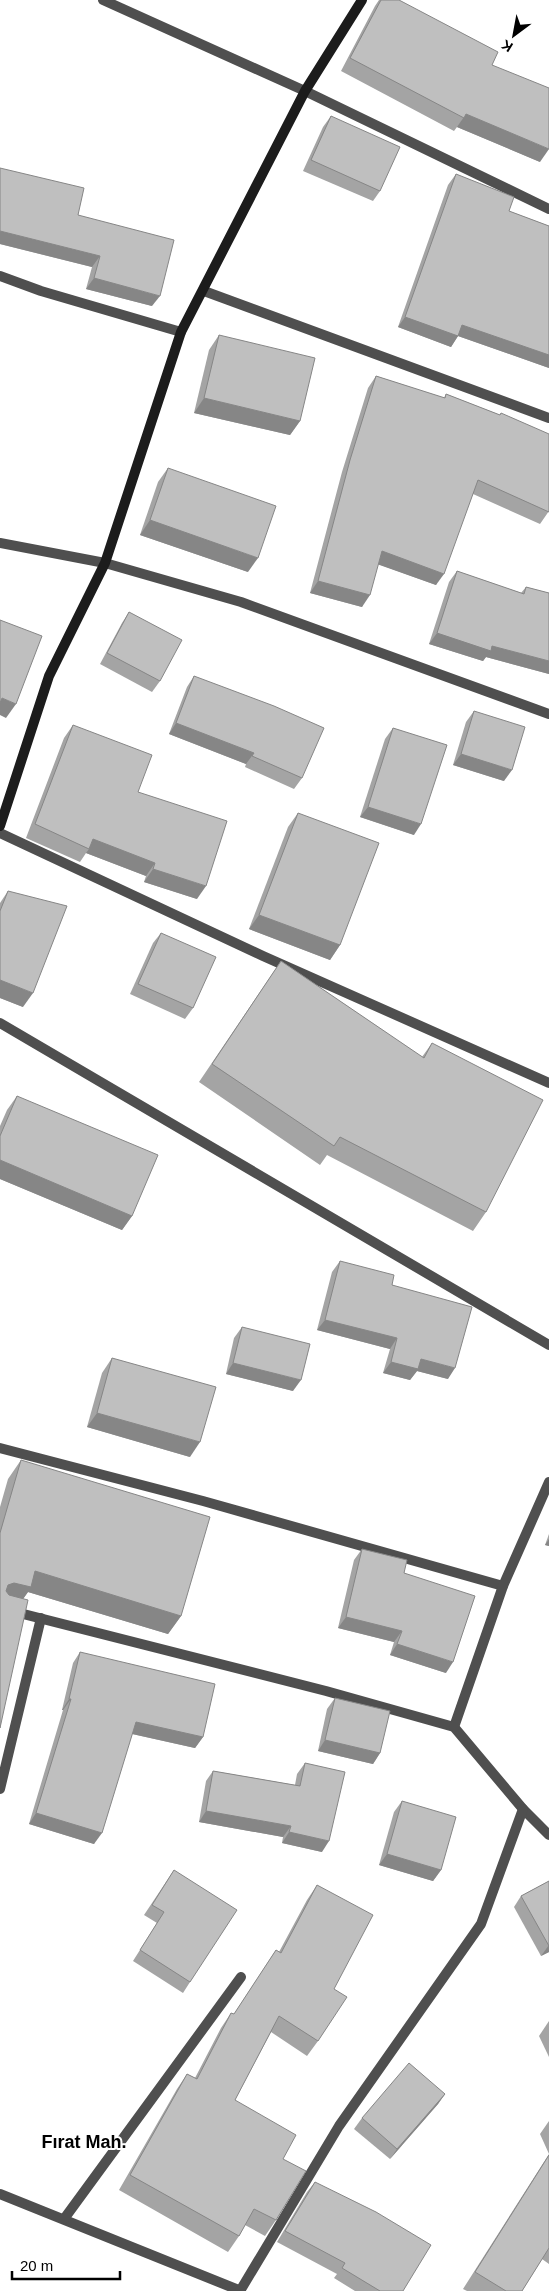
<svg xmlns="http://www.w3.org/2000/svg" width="549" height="2291" font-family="Arial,sans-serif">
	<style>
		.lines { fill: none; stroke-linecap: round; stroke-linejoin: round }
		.street { stroke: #4f4f4f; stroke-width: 10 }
		.secondary { stroke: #1c1c1c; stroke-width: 10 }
		.wall { fill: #a4a4a4 }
		.shaded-wall { fill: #868686 }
		.building { fill: #bfbfbf; stroke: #868686 }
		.labels { text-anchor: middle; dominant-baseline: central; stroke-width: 4; stroke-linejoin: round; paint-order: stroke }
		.district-label { font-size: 18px; font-weight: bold; fill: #000; stroke: #fff }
	</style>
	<rect width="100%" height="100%" fill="#fff"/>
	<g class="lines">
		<g class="street">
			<polyline points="103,0 305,91 549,209"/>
			<polyline points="0,276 41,291 181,332"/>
			<polyline points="204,291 549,418"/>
			<polyline points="0,543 105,563 241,602 549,714"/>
			<polyline points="0,833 263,956 549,1083"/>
			<polyline points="0,1023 549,1345"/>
			<polyline points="0,1448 203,1501 503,1586"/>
			<polyline points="0,1608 326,1691 454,1727 523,1809 549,1835"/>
			<polyline points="454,1727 503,1586 549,1482"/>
			<polyline points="0,1789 41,1618"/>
			<polyline points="0,2194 241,2291"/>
			<polyline points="64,2219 241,1977"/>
			<polyline points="240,2291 339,2126 481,1924 523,1809"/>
		</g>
		<polyline class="secondary" points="0,826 49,676 105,563 181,332 305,91 362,0"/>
	</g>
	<g class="wall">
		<polygon points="379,0 399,0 492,65 540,162 457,127 454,131 341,71 375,6"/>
		<polygon points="331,116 380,191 373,201 303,171 323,127"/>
		<polygon points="0,168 78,215 152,306 86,289 92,267 0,244"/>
		<polygon points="456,174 509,211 549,226 549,368 458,336 451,347 398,327 448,185"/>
		<polygon points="219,335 300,421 290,435 194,413 209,350"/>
		<polygon points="376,376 444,398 446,394 500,415 501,413 549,511 540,524 473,494 436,585 378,564 362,607 310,593 342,472 368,388"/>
		<polygon points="168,468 248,572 140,535 158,482"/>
		<polygon points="457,571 521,593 526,587 549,593 549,674 486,657 483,661 429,644 449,582"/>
		<polygon points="129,612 160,681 152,692 100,664 122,623"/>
		<polygon points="194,676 302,778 294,789 245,767 246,764 169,734 187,687"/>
		<polygon points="474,711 504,781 453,765 466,722"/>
		<polygon points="73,725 138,792 197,899 144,882 146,876 86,853 80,862 26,838 64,738"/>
		<polygon points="393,728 414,835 360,817 385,739"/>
		<polygon points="298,813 340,945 330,960 249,929 288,827"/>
		<polygon points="8,891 23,1007 0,998 0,903"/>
		<polygon points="161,933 193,1008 185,1019 130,994 153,943"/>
		<polygon points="281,961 422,1057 432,1043 486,1212 473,1231 327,1155 320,1165 199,1082"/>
		<polygon points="17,1096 132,1216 122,1230 0,1179 0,1126 7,1110"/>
		<polygon points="340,1261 392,1285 448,1379 417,1371 410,1380 383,1373 390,1349 317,1330 332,1272"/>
		<polygon points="242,1327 293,1391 226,1374 234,1338"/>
		<polygon points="112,1358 190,1457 87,1427 102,1373"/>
		<polygon points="21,1460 181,1616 168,1634 28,1592 23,1599 0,1728 0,1507 8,1479"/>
		<polygon points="549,1534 549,1546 545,1545"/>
		<polygon points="362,1549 404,1573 446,1673 390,1655 394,1642 338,1628 354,1560"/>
		<polygon points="80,1652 203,1737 195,1748 132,1734 94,1844 29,1824 63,1710 62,1710 73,1663"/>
		<polygon points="335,1698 380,1753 373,1764 318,1751 327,1709"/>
		<polygon points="305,1763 322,1852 282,1843 283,1837 199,1822 206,1781 213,1771 295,1785 297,1774"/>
		<polygon points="402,1801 441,1870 433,1881 379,1865 394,1812"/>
		<polygon points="174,1870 190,1982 183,1993 133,1961 157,1923 144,1915"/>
		<polygon points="549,1881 549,1952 541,1956 514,1907 521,1896"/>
		<polygon points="317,1885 334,1989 318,2041 307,2056 271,2032 235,2100 283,2159 276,2220 265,2236 245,2225 239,2236 228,2252 119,2190 177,2089 187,2074 195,2078 221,2028 231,2013 234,2014 276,1950 279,1952 307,1900"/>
		<polygon points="549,2021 549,2057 539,2036"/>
		<polygon points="445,2094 438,2104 390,2159 354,2129 362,2118"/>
		<polygon points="549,2121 549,2264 542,2259 522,2291 467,2291 463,2289 549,2154 540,2134"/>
		<polygon points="315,2182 403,2291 355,2291 334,2278 337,2274 277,2242 307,2192"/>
	</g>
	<g class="shaded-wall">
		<polygon points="466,114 549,149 540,162 457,127"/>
		<polygon points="0,231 100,256 92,267 0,244"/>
		<polygon points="94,278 160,296 152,306 86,289"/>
		<polygon points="405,317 462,325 549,355 549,368 458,336 451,347 398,327"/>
		<polygon points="204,398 300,421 290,435 194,413"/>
		<polygon points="150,520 258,558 248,572 140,535"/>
		<polygon points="382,551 444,574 436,585 374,563"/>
		<polygon points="318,581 370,595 362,607 310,593"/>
		<polygon points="437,633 492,646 549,661 549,674 486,657 483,661 429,644"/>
		<polygon points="2,698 16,704 6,718 0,715 0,701"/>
		<polygon points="176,723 254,753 246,764 169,734"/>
		<polygon points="461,754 512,770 504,781 453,765"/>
		<polygon points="368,807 421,824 414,835 360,817"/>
		<polygon points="93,839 155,863 146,876 86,853 89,849"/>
		<polygon points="153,869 206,886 197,899 144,882"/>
		<polygon points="259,915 340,945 330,960 249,929"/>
		<polygon points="0,980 33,993 23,1007 0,998"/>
		<polygon points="0,1160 132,1216 122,1230 0,1179"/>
		<polygon points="325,1320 397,1338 390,1349 317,1330"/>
		<polygon points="421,1359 455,1368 448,1379 417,1371 410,1380 383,1373 391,1362"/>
		<polygon points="233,1363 301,1380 293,1391 226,1374"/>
		<polygon points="97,1413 200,1442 190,1457 87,1427"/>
		<polygon points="549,1539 549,1546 545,1545"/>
		<polygon points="35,1571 181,1616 168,1634 28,1592 18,1606 1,1601 8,1585"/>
		<polygon points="346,1617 402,1631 394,1642 338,1628"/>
		<polygon points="397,1644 453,1662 446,1673 390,1655"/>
		<polygon points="69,1699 71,1699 63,1710 62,1710"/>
		<polygon points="136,1722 203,1737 195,1748 128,1733"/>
		<polygon points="325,1740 380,1753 373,1764 318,1751"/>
		<polygon points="206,1811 291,1826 283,1837 199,1822"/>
		<polygon points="36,1813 102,1833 94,1844 29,1824"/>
		<polygon points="289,1832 329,1841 322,1852 282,1843"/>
		<polygon points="387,1854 441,1870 433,1881 379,1865"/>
		<polygon points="549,1945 549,1952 541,1956"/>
		<polygon points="445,2094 438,2104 390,2159 397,2149"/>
	</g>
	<g class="building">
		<polygon points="381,0 399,0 498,52 492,65 549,88 549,149 466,114 464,118 350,58"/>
		<polygon points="331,116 400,147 380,191 311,160"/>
		<polygon points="0,168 84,188 78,215 174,240 160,296 94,278 100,256 0,231"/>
		<polygon points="456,174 514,197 509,211 549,226 549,355 462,325 458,336 405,317"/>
		<polygon points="219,335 315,358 300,421 204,398"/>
		<polygon points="376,376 445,398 446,394 500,415 501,413 549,434 549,512 478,480 444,574 382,551 370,595 318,581 350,460"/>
		<polygon points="168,468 276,506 258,558 150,520"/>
		<polygon points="457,571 524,594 526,587 549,593 549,661 492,646 491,651 437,633"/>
		<polygon points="129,612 182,640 160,681 107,653"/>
		<polygon points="0,620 42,636 16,704 2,698 0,703"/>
		<polygon points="194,676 274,706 324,728 302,778 252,756 254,753 176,723"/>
		<polygon points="474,711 525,727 512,770 461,754"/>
		<polygon points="73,725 152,755 138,792 227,821 206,886 153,869 155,863 93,839 89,849 35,824"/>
		<polygon points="393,728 447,745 421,824 368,807"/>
		<polygon points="298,813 379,843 340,945 259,915"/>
		<polygon points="8,891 67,906 33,993 0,980 0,911"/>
		<polygon points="161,933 216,957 193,1008 138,984"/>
		<polygon points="281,961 424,1058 432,1043 543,1100 486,1212 340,1137 334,1146 212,1064"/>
		<polygon points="17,1096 158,1155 132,1216 0,1160 0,1136"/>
		<polygon points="340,1261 394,1275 392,1285 472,1307 455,1368 421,1359 418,1369 391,1362 397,1338 325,1320"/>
		<polygon points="242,1327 310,1344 301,1380 233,1363"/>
		<polygon points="112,1358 216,1387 200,1442 97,1413"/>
		<polygon points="21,1460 210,1517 181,1616 35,1571 31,1587 14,1583 8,1585 6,1591 9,1595 28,1600 0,1728 0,1533"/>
		<polygon points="362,1549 407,1560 404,1573 475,1596 453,1662 397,1644 402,1631 346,1617"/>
		<polygon points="80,1652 215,1684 203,1737 136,1722 102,1833 36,1813 71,1699 69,1699"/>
		<polygon points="335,1698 390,1711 380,1753 325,1740"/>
		<polygon points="305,1763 345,1772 329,1841 289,1832 291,1826 206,1811 213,1771 300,1786"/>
		<polygon points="402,1801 456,1817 441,1870 387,1854"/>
		<polygon points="174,1870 237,1910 190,1982 140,1950 164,1912 152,1905"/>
		<polygon points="549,1881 549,1946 521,1896"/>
		<polygon points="317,1885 373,1915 334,1989 347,1997 318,2041 279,2016 235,2100 296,2135 283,2159 306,2171 276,2220 254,2209 239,2236 130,2175 187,2074 197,2079 231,2013 234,2014 276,1950 281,1953"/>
		<polygon points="409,2063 445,2094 397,2149 362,2118"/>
		<polygon points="549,2155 549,2248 522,2291 506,2291 475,2272"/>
		<polygon points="315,2182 376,2212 431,2245 403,2291 380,2291 342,2268 345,2263 285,2231"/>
	</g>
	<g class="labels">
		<g class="district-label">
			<text x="84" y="2142">Fırat Mah.</text>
		</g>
	</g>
	<g transform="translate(514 35) rotate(212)" stroke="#ffffff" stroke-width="4" paint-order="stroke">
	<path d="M0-4L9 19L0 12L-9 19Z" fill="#000000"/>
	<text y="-8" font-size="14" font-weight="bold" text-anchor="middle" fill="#000000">K</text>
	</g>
	<path d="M12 2271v8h108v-8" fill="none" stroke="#000000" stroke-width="2.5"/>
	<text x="20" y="2271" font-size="15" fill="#000000" stroke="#ffffff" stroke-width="4" paint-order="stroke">20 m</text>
</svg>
